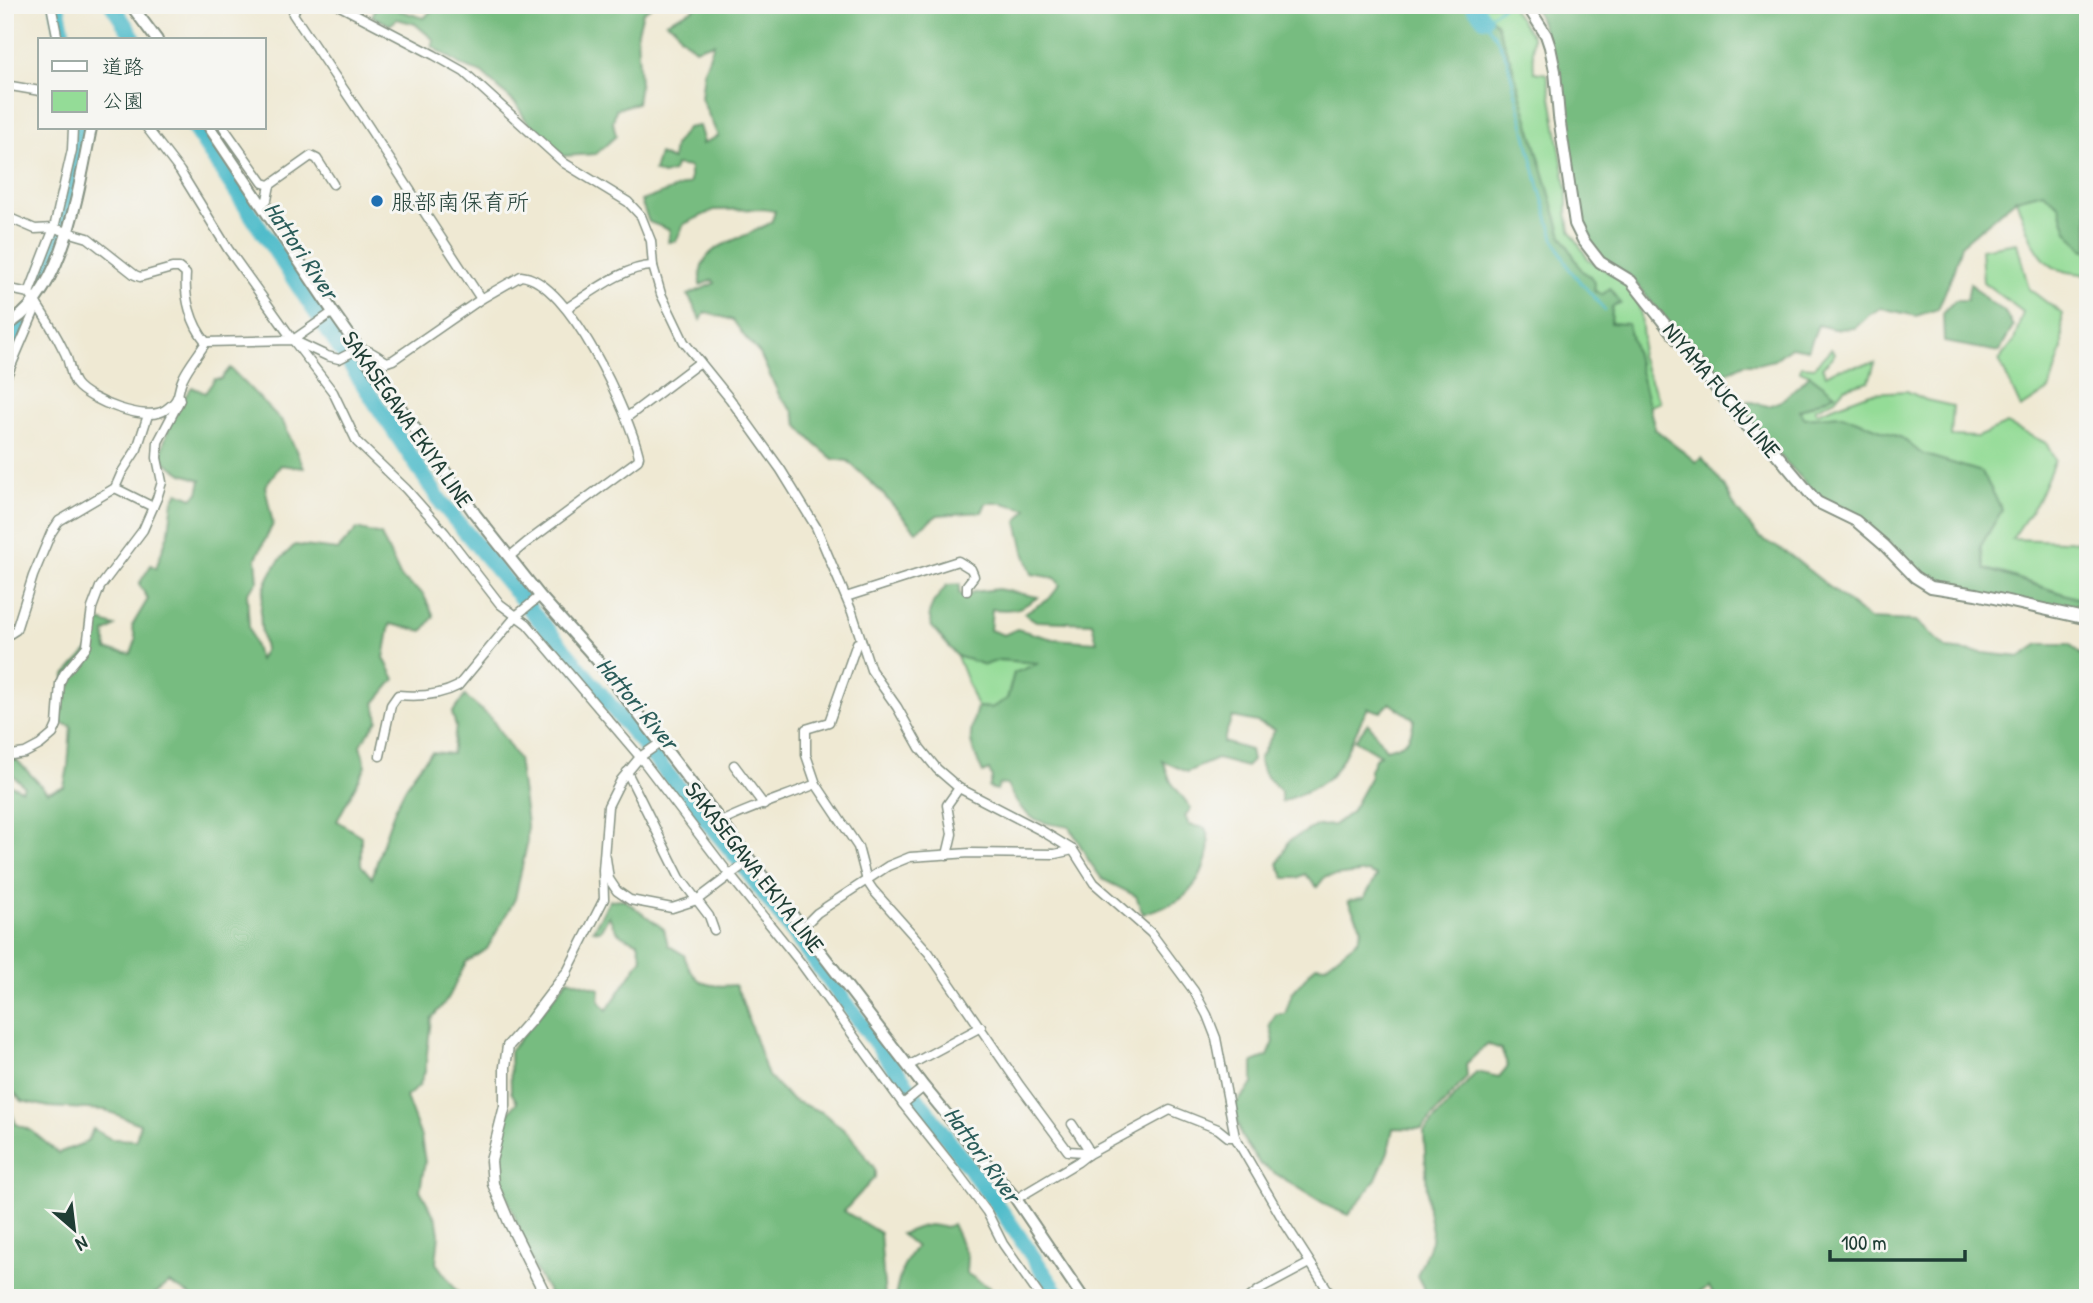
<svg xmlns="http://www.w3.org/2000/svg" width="2093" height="1303" font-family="'Patrick Hand','Klee One',sans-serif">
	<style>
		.green { fill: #94dc97; stroke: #5a8c66; stroke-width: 2 }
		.forest { fill: #77bc80; stroke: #4b7c5a; stroke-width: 2 }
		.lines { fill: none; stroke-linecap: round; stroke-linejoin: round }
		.stream { stroke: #4fbcca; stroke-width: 2.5 }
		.river { stroke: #4fbcca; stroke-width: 16 }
		.minor-casing { stroke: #879384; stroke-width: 11 }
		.tertiary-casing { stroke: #879384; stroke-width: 13 }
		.secondary-casing { stroke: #879384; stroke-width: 14 }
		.minor { stroke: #fff; stroke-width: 8 }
		.tertiary { stroke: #fff; stroke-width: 10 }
		.secondary { stroke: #fff; stroke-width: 10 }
		.poi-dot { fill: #1f6fb2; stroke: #f6f6f2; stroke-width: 2.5 }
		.labels { text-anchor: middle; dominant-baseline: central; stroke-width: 6; stroke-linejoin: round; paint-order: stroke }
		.poi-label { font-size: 23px; fill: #1f3d34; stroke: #f6f6f2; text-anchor: start }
		.street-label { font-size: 23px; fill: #1f3d34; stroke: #f6f6f2 }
		.water-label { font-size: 24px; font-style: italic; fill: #2b5d5a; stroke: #f6f6f2 }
	</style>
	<rect width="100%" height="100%" fill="#f6f6f2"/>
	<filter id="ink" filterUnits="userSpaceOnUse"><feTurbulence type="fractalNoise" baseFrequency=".0143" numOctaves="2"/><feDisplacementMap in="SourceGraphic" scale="14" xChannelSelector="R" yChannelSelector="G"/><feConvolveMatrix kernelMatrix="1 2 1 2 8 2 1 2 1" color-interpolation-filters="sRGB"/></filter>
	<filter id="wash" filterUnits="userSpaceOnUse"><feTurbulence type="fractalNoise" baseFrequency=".00686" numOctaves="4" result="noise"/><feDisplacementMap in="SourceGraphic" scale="28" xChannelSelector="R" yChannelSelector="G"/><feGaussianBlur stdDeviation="1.57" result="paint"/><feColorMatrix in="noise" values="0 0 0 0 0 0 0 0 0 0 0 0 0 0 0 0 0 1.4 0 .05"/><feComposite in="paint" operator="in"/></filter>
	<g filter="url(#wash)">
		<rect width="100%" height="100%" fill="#efe9d3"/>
		<g class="green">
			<polygon points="1479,5 1510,5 1532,36 1534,72 1547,74 1567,190 1567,213 1570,230 1588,259 1624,282 1640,300 1638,303 1641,315 1643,340 1640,356 1660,402 1648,407 1632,339 1611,323 1612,307 1620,304 1594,290 1595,284 1590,276 1582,271 1562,236 1512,65 1496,23"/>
			<path d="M2043 192 2059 205 2067 231 2084 249 2088 250V275C2079 273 2069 273 2060 270 2035 262 2024 221 2016 199Z"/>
			<polygon points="2017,243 2029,289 2062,314 2062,349 2049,390 2021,408 1999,360 2014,341 2023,312 1983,282 1981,249"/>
			<polygon points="1831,349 1835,353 1832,358 1822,367 1826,375 1837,369 1875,363 1869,381 1844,388 1835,399 1815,409 1817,413 1870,393 1907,391 1926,400 1953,406 1951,436 1977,437 2007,424 2046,443 2055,460 2037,502 2012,539 2088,542 2088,593 2079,599 2005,574 1985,569 1980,547 2002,510 1982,472 1921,454 1902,438 1842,415 1804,418 1799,411 1835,394 1810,375 1800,371 1801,366 1814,367"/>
			<polygon points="957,656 985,665 998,660 1041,663 1014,673 1007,699 991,708 977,707"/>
		</g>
		<g class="forest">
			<polygon points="369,5 397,5 398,10 424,18 437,5 650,5 650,8 643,12 637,35 640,84 637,103 616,109 613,122 616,136 596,154 563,156 525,119 517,105 482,73 463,66 432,46 434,40 415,24 397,19 390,25 372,16 375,10"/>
			<path d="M699 5H1201L1209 9 1210 5H1479L1496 23 1512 65 1562 236 1582 271 1590 276 1595 284 1594 291 1602 295 1610 288 1620 303 1612 307 1611 323 1628 324 1655 429 1696 462 1702 458 1724 486 1737 510 1759 537 1790 555 1869 619 1916 621 1947 649 2020 657 2039 644H2070L2088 662V1298H1716L1709 1287 1690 1298H1429L1417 1276 1431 1241 1432 1231 1428 1211 1424 1132 1476 1072 1499 1077 1508 1066 1501 1049 1487 1044 1466 1064 1467 1077 1422 1129 1393 1128 1388 1152 1375 1181 1348 1215 1330 1207 1260 1164 1241 1136 1234 1106 1253 1084V1062L1268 1056 1274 1042 1270 1025 1276 1014H1285L1292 993 1316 965 1325 966 1358 940 1362 928 1348 901 1364 898 1377 876 1368 872 1325 877 1317 887 1305 874 1297 878H1285L1278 864 1289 841 1316 826 1334 825 1351 812 1370 778V770L1376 757 1380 755 1355 740 1368 723 1386 749C1407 744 1411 740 1414 719L1390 703 1381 712 1368 708C1357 726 1342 769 1326 780 1313 790 1296 796 1281 802V791L1264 774 1259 759 1275 730 1257 722 1232 717 1223 742 1250 750 1252 761 1246 767 1217 759 1187 772 1163 761 1171 782 1191 808 1185 816 1189 825 1205 828C1216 850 1199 887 1179 900 1169 906 1155 909 1143 914L1136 896 1102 879 1089 861 1070 827C1033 822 1024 819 1007 785L999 784 997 790 989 788 992 778 989 770 983 773C969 741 967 741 977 707L991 708 1007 699 1014 673 1039 663 999 660 985 665 957 656 932 627 929 614 933 603 947 585 960 584 959 593 965 597 973 592 998 589 1038 597C1020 610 1014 611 992 609L990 630 1004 635 1017 629 1053 639 1097 642 1092 623 1036 621 1024 613 1049 599 1060 585 1055 578 1032 574 1025 555 1017 522 1027 509 1003 503H986L982 512 938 515 916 531 881 492 848 461 833 459 815 444 798 426 793 411 780 397 760 354 744 336 733 320 705 312 701 320 688 295 715 283 713 280 700 285C697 243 734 244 762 227 765 226 769 224 771 222 773 219 774 215 775 211L762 209 714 210 684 224 676 241 668 242 670 230 649 222 641 201 690 183V167L675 165 673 172 663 175 654 171 659 154 672 160 674 146 687 128 699 126 703 139 702 144 718 136 701 98 704 71 714 43 695 49 680 36 675 27 666 22 692 10Z"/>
			<polygon points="1534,5 2085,5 2088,7 2088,250 2084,250 2067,231 2059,205 2043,192 2016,199 1961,245 1953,273 1938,309 1916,316 1881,308 1869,315 1855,328 1834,329 1818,325 1808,350 1791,347 1774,360 1757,364 1744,364 1722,375 1704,368 1631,277 1602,259 1589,243 1578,204 1576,181 1557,66"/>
			<polygon points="1970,283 1988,301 2004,311 2013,326 1999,352 1944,342 1943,313 1955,300 1967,300"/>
			<path d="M230 368 283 422 304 468 281 465 265 486 273 524 256 558 258 581 247 593 249 627 259 660 265 649C258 621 258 590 276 565 281 558 289 551 295 545L338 550 357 529 381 535 401 578 423 594 434 616 423 631 390 624 384 658 395 679 375 703 378 720 360 745 366 766 337 821 361 836V865L372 878C386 833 397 787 432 752L452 754 456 726 452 713 465 696 491 718 518 759 527 824V844L515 899 487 949 466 962 448 999 431 1019 425 1071 419 1086 406 1097 421 1137 425 1162 420 1190 437 1221 439 1234 436 1263 462 1298H192L190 1295 169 1283 150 1298H5V1101L7 1100 16 1124 32 1131 58 1153 87 1142 93 1129 111 1139 136 1140 140 1124 105 1110 49 1107 22 1101 11 1089 5 1092V784L7 783 22 790 24 786 5 768V761L16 759 47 792 64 787 68 767 71 726 60 723 65 675 92 646 94 619 115 626 105 633 107 650 131 654 136 640 132 626 148 599 139 584 151 565 156 568 169 531 173 500 178 492 192 498 198 493 201 480 183 474 161 459C164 434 176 407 192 387L205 393 215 379H221Z"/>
			<polygon points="1810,375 1835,394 1799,411 1804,418 1842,415 1902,438 1922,454 1982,472 2002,510 1980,547 1985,569 2079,599 2088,593 2088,616 1940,586 1906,562 1874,529 1857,516 1832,504 1812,490 1748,421 1747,401 1768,406 1781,401"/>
			<path d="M623 899 664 929 668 945 684 955C693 983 705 988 735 985L740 995 768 1076 792 1100 822 1112 849 1134 875 1169V1177L844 1211 880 1233 885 1298H552L535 1269 497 1171V1150L506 1115 517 1102 511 1092 510 1051 568 979 600 989 599 1001 607 1010 642 958 638 942C621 937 614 932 609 915L600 931 593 930 610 900Z"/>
			<path d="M952 1224 967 1256 966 1273 990 1288 998 1298H895C898 1281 904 1259 916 1247L901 1234C910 1231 919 1226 929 1225 938 1225 943 1230 952 1224Z"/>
		</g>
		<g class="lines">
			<polyline class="stream" points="1505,5 1484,19 1497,39 1507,59 1539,187 1555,241 1570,270 1605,310"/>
			<g class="river">
				<polyline points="57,5 64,40"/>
				<polyline points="112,5 135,40"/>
				<polyline points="1473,5 1484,19"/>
				<polyline points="194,128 443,505 736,856 1005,1216 1061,1298"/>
				<polyline points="41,279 58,237 79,148 79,128"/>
				<polyline points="5,368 22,328"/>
			</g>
		</g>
	</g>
	<g filter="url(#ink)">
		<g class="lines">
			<g class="minor-casing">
				<g id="minor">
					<polyline points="51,5 58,40"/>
					<polyline points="297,5 293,14 359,112 481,299"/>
					<polyline points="338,5 434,55 464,72 564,163 628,202 641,216 651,241 653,266 661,294 684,342 730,399 781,470 816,527 852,612 871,670 897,707 920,748 937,769 959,788 1042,831 1073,850 1094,883 1151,933 1194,991 1207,1015 1216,1038 1235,1137 1286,1225 1333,1298"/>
					<polyline points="5,85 40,91"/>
					<polyline points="147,128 180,171 228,249 293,340 333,392 357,442 406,489 445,533 500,604 527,624 640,757 729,874 800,962 903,1104 957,1172 987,1212 1003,1244 1041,1298"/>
					<polyline points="224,128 263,183 270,185 311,156 317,159 333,184"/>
					<polyline points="260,204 267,200 270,185"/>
					<path d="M5 216 35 229 54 228 88 238 135 275 140 277 172 268H179L186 274C184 297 191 324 206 342L293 340 327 356 339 359C365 345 363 347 387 362L393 360 481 299 521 276C569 280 629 414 639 456L638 460 526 543 509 557"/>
					<path d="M5 288 29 293C43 313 55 332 65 353 70 363 70 376 76 384 88 400 147 423 165 410 183 398 176 392 183 378 189 365 199 354 206 342"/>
					<polyline points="29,293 54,228 72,150 73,128"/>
					<path d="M567 308C589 294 626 265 653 266"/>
					<polyline points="293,340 333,312"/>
					<polyline points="5,380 37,305"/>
					<polyline points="626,418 700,362"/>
					<polyline points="115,488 153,507"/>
					<polyline points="846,597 958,561 971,569 974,576 967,585 967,591"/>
					<polyline points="5,637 16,630 33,576 51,533 59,521 115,488 122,472 137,449 148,415"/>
					<polyline points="861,643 857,643 829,722 806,729 806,755 816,784 858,847 867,881 873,890 929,953 1020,1086 1068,1151 1084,1152 1087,1155"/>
					<polyline points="5,756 25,753 40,745 53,734 57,725 60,683 64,674 87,646 92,608 100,587 143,530 157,498 162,482 157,458 158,442 180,400 179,396"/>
					<path d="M380 756 391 705 398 695C419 697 439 696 458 686L517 615 540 596"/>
					<polyline points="734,765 764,805"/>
					<polyline points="627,772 680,878 709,916 714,930"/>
					<path d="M721 822C751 807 785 797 816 784"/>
					<polyline points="947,855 952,834 947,805 959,788"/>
					<polyline points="606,858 609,879 617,891 630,900 672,908 697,900 750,860"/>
					<polyline points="802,928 817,913 888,866 910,857 970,853 1055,854 1073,850"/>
					<polyline points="566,974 604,899 603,870 608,806 621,780 640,757 660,743"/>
					<polyline points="908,1066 981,1027"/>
					<polyline points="903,1104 924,1087"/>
					<polyline points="1072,1124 1087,1147 1087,1155"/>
					<polyline points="1016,1199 1078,1162 1087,1155 1170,1110 1218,1129 1228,1137 1235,1137"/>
					<polyline points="1249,1298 1259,1290 1310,1263"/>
				</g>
			</g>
			<g class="tertiary-casing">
				<polyline id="tertiary" points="547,1298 509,1222 493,1184 491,1161 505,1106 505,1067 508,1046 531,1020 566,974"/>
			</g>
			<g class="secondary-casing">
				<g id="secondary">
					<polyline points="131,5 157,40"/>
					<polyline points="1527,5 1546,35 1550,47 1555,71 1559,117 1575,224 1583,240 1600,262 1631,281 1702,371 1747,426 1764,439 1817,502 1856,521 1884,545 1915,577 1931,587 1976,594 2088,619"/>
					<polyline points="210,128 333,312 475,514 540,596 597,660 924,1087 1016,1199 1083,1298"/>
					<path d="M5 326C64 297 79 186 91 128"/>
				</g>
			</g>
			<use href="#minor" class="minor"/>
			<use href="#tertiary" class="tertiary"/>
			<use href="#secondary" class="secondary"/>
		</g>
	</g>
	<circle class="poi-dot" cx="377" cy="201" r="7"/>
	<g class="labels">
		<g class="poi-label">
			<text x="391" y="201">服部南保育所</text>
		</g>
		<g class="street-label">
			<text transform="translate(1722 390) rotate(50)">NIYAMA FUCHU LINE</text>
			<text transform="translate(408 419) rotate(55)">SAKASEGAWA EKIYA LINE</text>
			<text transform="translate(755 867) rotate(52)">SAKASEGAWA EKIYA LINE</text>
		</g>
		<g class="water-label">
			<text transform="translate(302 250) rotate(56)">Hattori River</text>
			<text transform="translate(638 703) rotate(50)">Hattori River</text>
			<text transform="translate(983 1154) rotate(54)">Hattori River</text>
		</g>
	</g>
	<rect width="2093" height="1303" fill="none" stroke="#f6f6f2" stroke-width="28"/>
	<rect x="38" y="38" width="228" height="91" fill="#f6f6f2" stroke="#a0aca6" stroke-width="2"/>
	<rect x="52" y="61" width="35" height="10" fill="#ffffff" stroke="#a0aca6" stroke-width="2"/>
	<text x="102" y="74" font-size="21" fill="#1f3d34">道路</text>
	<rect x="52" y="91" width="35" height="21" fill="#94dc97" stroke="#a0aca6" stroke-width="2"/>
	<text x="102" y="108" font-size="21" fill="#1f3d34">公園</text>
	<g transform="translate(74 1229) rotate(152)" stroke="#f6f6f2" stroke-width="5" paint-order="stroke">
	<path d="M0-5L12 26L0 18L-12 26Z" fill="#1f3d34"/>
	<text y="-10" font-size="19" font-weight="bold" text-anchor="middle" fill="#1f3d34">N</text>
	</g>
	<path d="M1830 1250v10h135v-10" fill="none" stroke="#1f3d34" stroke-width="3.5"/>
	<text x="1841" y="1250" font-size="21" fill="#1f3d34" stroke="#f6f6f2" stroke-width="5" paint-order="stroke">100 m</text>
</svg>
